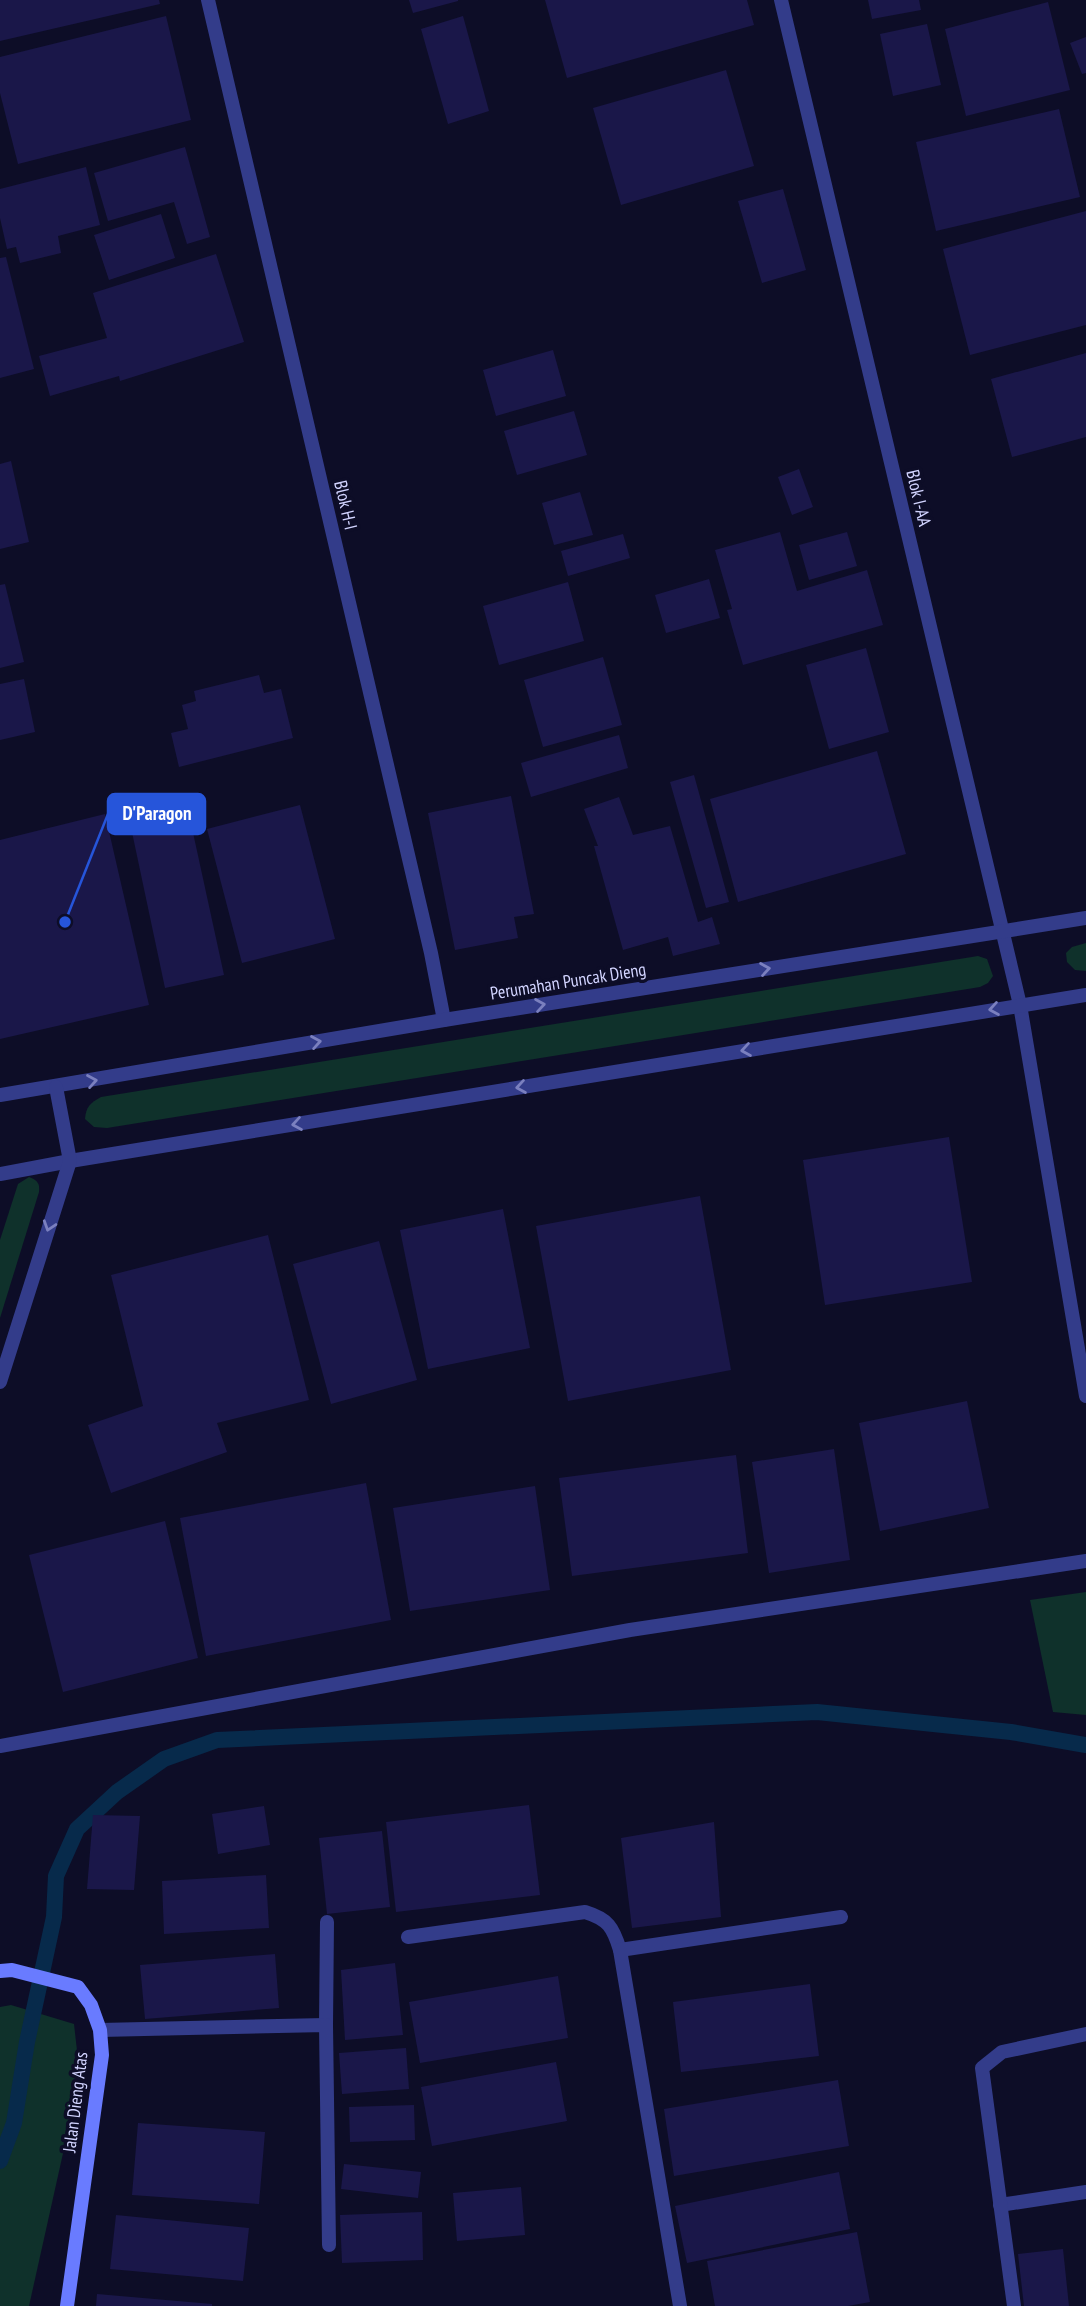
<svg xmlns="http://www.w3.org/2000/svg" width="1086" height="2306" font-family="'PT Sans Narrow',sans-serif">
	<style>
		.green { fill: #0f312b }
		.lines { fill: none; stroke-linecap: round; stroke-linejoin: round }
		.stream { stroke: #072a4b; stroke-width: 16 }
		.building { fill: #1a1749 }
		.street { stroke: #333c8a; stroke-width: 14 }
		.secondary { stroke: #697bff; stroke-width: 14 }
		.oneway { stroke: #7b80bf }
		.labels { text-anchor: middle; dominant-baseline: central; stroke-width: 7; stroke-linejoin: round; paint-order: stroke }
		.street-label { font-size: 18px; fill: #d2d4ff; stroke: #0d0d27 }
		.leader { fill: none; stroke: #2655da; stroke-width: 2.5 }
		.callout-dot { fill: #2655da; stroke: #0d0d27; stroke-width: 2.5 }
		.callout { fill: #2655da; stroke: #2655da; stroke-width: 2.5 }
		.callout-label { font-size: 19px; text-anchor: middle; font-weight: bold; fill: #fff }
	</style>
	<rect width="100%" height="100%" fill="#0d0d27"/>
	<g class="green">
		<polygon points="1086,943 1086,971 1075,970 1067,962 1066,953 1072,947"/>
		<path d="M978 956 987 959 993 976 988 983 980 987 107 1128 94 1127 85 1119C86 1107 90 1103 101 1097Z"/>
		<path d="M29 1177C37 1180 40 1183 39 1192L0 1318V1240L18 1184Z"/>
		<polygon points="1086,1592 1086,1715 1053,1712 1030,1600"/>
		<polygon points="11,2005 74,2024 80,2077 29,2306 0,2306 0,2007"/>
	</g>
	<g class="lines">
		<polyline class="stream" points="0,2161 14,2123 27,2042 54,1917 56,1876 77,1829 117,1792 164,1759 217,1740 817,1712 1011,1732 1086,1745"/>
	</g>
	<g class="building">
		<polygon points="0,0 159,0 160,4 0,41"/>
		<polygon points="409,0 458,0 458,1 413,13"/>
		<polygon points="545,0 747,0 754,25 567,78"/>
		<polygon points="868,0 919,0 921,10 872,19"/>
		<polygon points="1048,2 1070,90 966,116 945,29"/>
		<polygon points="166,16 191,120 18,164 0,93 0,57"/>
		<polygon points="463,16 489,111 448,124 421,29"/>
		<polygon points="927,24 941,85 893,96 880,34"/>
		<polygon points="1086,37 1086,73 1082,74 1070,43"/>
		<polygon points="726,70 754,166 621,205 593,108"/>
		<polygon points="1059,109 1080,197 936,231 916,142"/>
		<polygon points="185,147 210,237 187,244 174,202 108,221 94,173"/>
		<polygon points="86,167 100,225 58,236 61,253 20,263 16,247 7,249 0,218 0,189"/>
		<polygon points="783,189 806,270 762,283 738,201"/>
		<polygon points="1086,211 1086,325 970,355 943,249"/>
		<polygon points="161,214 175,258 109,280 94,235"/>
		<polygon points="216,254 244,342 120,381 119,376 50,396 39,356 107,338 93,293"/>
		<polygon points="6,257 34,369 0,378 0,258"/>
		<polygon points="553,350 566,396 496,416 483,370"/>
		<polygon points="1086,353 1086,437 1012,457 991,379"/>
		<polygon points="574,411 587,455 517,475 504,431"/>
		<polygon points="11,461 29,542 0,549 0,464"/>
		<polygon points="799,469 813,507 792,515 778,477"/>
		<polygon points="580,492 593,535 554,545 542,503"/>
		<polygon points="780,532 797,591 867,570 883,625 743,665 727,610 732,609 715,550"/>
		<polygon points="847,532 857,566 809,580 799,545"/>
		<polygon points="623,534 630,558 568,576 561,551"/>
		<polygon points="709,579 720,618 666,633 655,595"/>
		<polygon points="568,582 584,641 499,665 483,606"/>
		<polygon points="5,584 24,662 0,668 0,585"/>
		<polygon points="866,648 889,732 829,749 806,665"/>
		<polygon points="603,657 622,725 543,747 524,680"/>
		<polygon points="259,675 264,693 281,689 293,738 179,767 171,733 188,729 182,705 196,701 194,691"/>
		<polygon points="24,679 35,732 0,740 0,684"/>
		<polygon points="619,735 628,768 531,797 521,763"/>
		<polygon points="877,751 906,854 738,902 710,799"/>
		<polygon points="694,775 729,902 706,908 670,782"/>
		<polygon points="511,796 534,914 514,917 518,938 455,950 428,813"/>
		<polygon points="619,797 633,835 670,826 698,922 712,917 720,944 673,956 668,937 623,950 594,846 598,846 584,809"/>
		<polygon points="187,805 224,975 165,988 129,818"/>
		<polygon points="300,805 335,939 242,963 207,829"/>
		<polygon points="105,814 149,1005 0,1039 0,840"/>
		<polygon points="949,1137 972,1282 825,1305 803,1160"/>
		<polygon points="700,1196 731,1370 568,1401 536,1226"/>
		<polygon points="503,1209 530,1348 428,1369 400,1230"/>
		<polygon points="268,1235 309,1400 217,1423 227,1452 111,1493 88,1425 143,1406 111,1275"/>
		<polygon points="379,1241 417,1380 331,1404 293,1264"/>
		<polygon points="967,1401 989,1508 880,1531 859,1423"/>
		<polygon points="834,1449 850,1560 769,1573 752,1462"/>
		<polygon points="736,1455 748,1553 572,1576 559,1478"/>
		<polygon points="366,1483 391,1620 206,1656 180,1518"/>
		<polygon points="535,1486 550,1590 410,1611 393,1508"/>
		<polygon points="165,1521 198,1658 63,1692 29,1555"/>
		<polygon points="529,1805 540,1895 396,1912 386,1822"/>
		<polygon points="264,1806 270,1845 218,1854 212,1814"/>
		<polygon points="93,1815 140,1816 134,1890 87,1889"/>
		<polygon points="714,1822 721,1917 632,1928 621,1838"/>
		<polygon points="382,1831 390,1907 327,1914 319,1838"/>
		<polygon points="266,1875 269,1928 164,1934 162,1881"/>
		<polygon points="275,1954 279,2008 145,2019 140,1965"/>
		<polygon points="395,1963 403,2035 345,2040 341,1970"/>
		<polygon points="558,1976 568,2038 420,2063 409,2002"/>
		<polygon points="810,1984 819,2056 681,2072 673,2002"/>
		<polygon points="406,2048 409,2089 342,2094 339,2053"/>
		<polygon points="556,2062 567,2121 432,2146 421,2087"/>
		<polygon points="838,2080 849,2146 674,2176 664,2109"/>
		<polygon points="414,2105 415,2140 350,2142 349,2107"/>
		<polygon points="138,2123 265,2132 259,2204 132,2195"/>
		<polygon points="344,2164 421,2172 418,2198 341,2189"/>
		<polygon points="839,2172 850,2229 687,2263 675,2206"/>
		<polygon points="521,2187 525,2235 457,2241 453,2193"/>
		<polygon points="422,2212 423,2260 342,2263 340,2215"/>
		<polygon points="116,2215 249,2228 243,2281 110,2269"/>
		<polygon points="857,2232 870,2302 848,2306 715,2306 707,2261"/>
		<polygon points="1063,2249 1069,2306 1024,2306 1018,2254"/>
		<polygon points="97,2294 212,2304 212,2306 96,2306"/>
	</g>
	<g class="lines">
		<g class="street">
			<polyline points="208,0 431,953 444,1020"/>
			<polyline points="781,0 1020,1005 1086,1396"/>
			<polyline points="0,1095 444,1020 1086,918"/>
			<polyline points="0,1174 70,1161 1086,995"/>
			<polyline points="0,1382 70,1161 56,1087"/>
			<polyline points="0,1746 630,1630 1086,1561"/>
			<path d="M408 1937 585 1912C608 1919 613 1927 620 1950"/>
			<polyline points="326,2025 327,1922"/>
			<polyline points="100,2030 326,2025 329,2245"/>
			<polyline points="1000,2205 1086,2192"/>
			<polyline points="680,2306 620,1950 841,1917"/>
			<polyline points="1014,2306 982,2068 1002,2052 1086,2034"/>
		</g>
		<polyline class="secondary" points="0,1971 12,1970 78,1987 91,2005 100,2030 102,2055 67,2306"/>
	</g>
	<defs><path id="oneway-chevron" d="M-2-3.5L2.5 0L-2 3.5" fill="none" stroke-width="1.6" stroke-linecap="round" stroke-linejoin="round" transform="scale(1.75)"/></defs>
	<g class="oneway">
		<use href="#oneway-chevron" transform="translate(765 969) rotate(-9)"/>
		<use href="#oneway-chevron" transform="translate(540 1005) rotate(-9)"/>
		<use href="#oneway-chevron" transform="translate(994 1009) rotate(171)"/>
		<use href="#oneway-chevron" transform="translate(316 1042) rotate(-10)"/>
		<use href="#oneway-chevron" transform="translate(746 1050) rotate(171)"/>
		<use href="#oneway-chevron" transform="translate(92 1081) rotate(-10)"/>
		<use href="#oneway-chevron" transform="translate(521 1087) rotate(171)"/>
		<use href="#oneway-chevron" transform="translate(297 1124) rotate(171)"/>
		<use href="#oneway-chevron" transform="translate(49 1226) rotate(108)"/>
	</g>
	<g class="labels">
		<g class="street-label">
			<text transform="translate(919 498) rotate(77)">Blok I-AA</text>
			<text transform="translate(346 505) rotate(77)">Blok H-I</text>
			<text transform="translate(568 981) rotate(-9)">Perumahan Puncak Dieng</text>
			<text transform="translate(75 2102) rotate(-83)">Jalan Dieng Atas</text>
		</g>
	</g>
	<path class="leader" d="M65 922L108 814"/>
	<circle class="callout-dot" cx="65" cy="922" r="7"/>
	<rect class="callout" x="108" y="794" width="97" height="40" rx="7"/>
	<g class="callout-label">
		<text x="157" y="820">D'Paragon</text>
	</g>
</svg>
